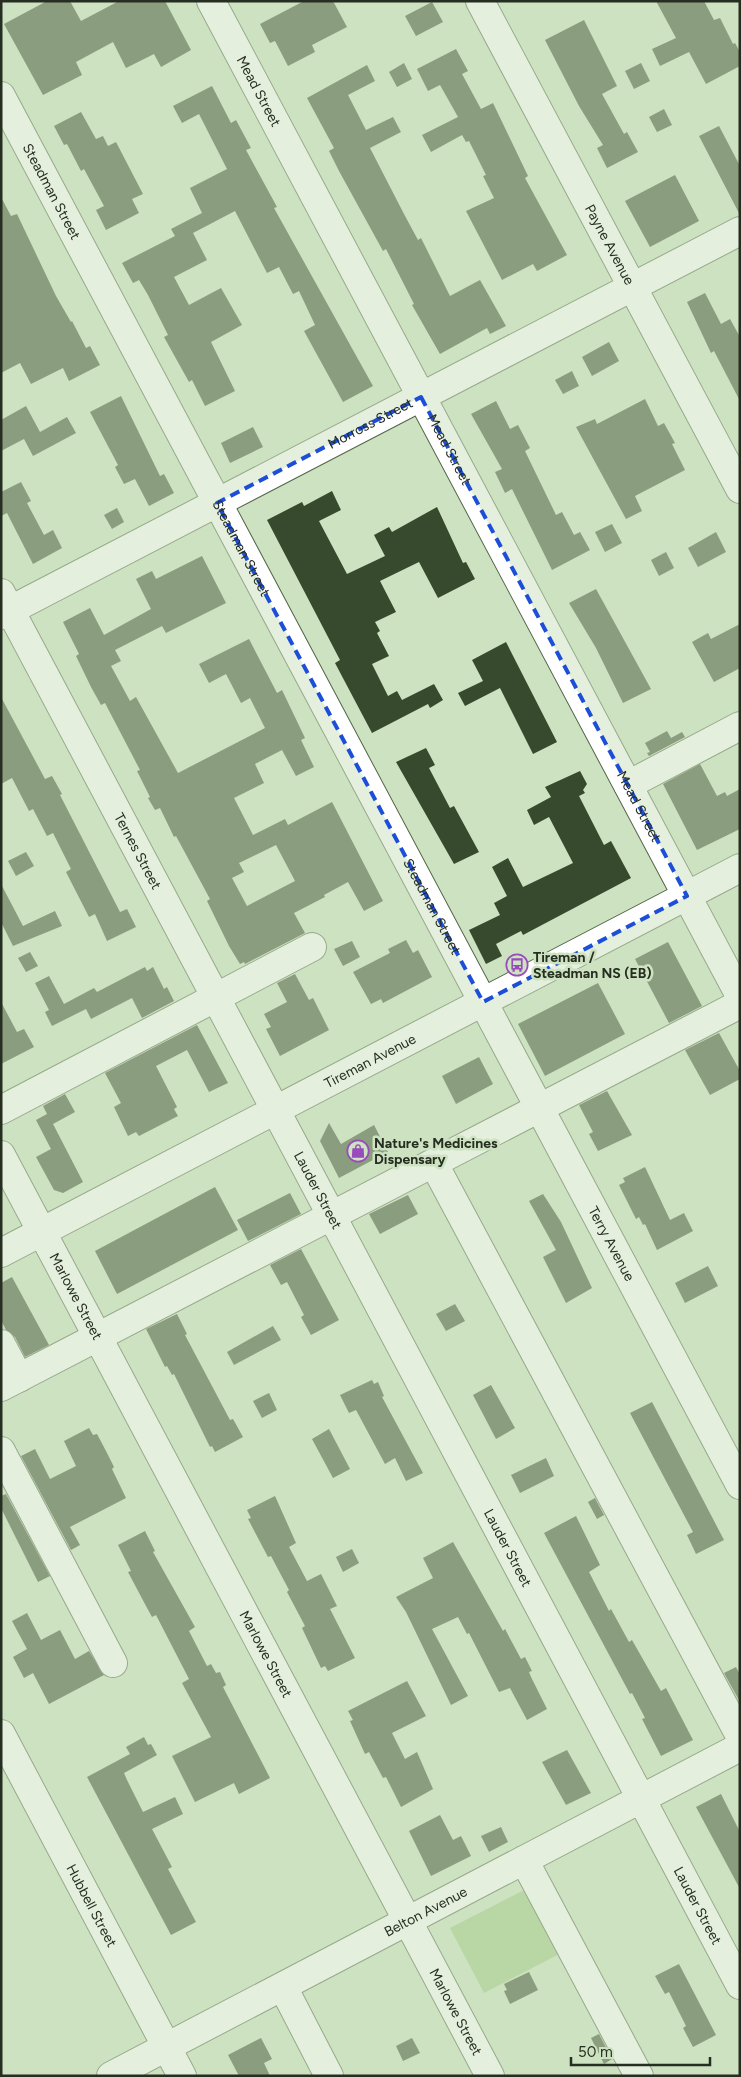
<svg xmlns="http://www.w3.org/2000/svg" width="741" height="2077" font-family="Figtree,sans-serif">
	<style>
		.green { fill: #9ec984 }
		.building { fill: #384a2e; fill-rule: evenodd }
		.lines { fill: none; stroke-linecap: round; stroke-linejoin: round }
		.minor-casing { stroke: #536649; stroke-width: 30 }
		.minor { stroke: #fff; stroke-width: 28 }
		.marked { fill: none; stroke: #1d4ed8; stroke-width: 4; stroke-dasharray: 10 6; stroke-linejoin: round }
		.labels { text-anchor: middle; dominant-baseline: central; stroke-width: 5; stroke-linejoin: round; paint-order: stroke }
		.street-label { font-size: 14px; fill: #262e21; stroke: #cde2c1 }
		.poi-label { font-size: 14px; font-weight: bold; fill: #262e21; stroke: #cde2c1; text-anchor: start }
	</style>
	<rect width="100%" height="100%" fill="#cde2c1"/>
	<polygon class="green" points="532,1886 565,1951 484,1993 450,1928"/>
	<g class="building">
		<polygon points="47,1 70,1 81,21 119,1 165,1 191,50 161,67 154,54 126,68 113,42 76,62 82,75 43,95 4,24"/>
		<polygon points="304,1 333,1 347,27 312,45 315,52 288,66 275,41 270,43 260,24"/>
		<polygon points="656,1 704,1 714,20 720,18 733,44 735,43 740,52 740,66 706,84 689,52 660,66 652,49 676,38"/>
		<polygon points="432,2 443,22 416,36 405,16"/>
		<polygon points="584,20 617,86 602,94 624,134 627,132 638,152 607,168 597,148 603,145 579,106 545,40"/>
		<polygon points="456,49 468,71 462,74 481,109 493,103 528,176 525,178 567,255 537,271 533,264 502,280 466,211 494,198 483,176 486,175 469,141 466,142 462,135 431,152 422,135 458,117 440,85 428,91 417,69"/>
		<polygon points="404,63 412,79 397,87 389,72"/>
		<polygon points="641,63 650,81 634,89 625,71"/>
		<polygon points="367,65 375,81 348,95 366,130 393,117 401,132 370,148 404,214 418,240 421,238 450,296 480,280 506,326 490,334 487,328 440,354 412,305 414,304 386,249 383,251 339,171 329,151 334,148 307,98"/>
		<polygon points="212,86 231,123 236,120 251,148 246,150 277,207 274,208 373,386 343,402 304,331 315,325 299,291 293,294 279,267 267,273 235,211 193,233 207,260 174,277 189,305 221,288 242,325 211,342 235,391 205,406 192,380 189,382 164,337 168,335 148,295 139,280 133,283 122,263 175,236 171,229 202,213 190,188 227,169 199,114 182,123 173,106"/>
		<polygon points="664,109 672,125 657,132 649,117"/>
		<polygon points="81,112 96,139 103,136 108,146 116,142 143,194 132,199 139,213 106,230 96,210 104,206 84,169 81,171 67,144 64,145 54,126"/>
		<polygon points="719,126 740,166 740,215 699,136"/>
		<polygon points="675,175 699,221 650,247 625,201"/>
		<polygon points="1,197 11,216 17,214 56,296 71,322 72,321 86,348 90,346 100,365 69,381 63,368 31,384 20,363 1,373"/>
		<polygon points="705,293 721,324 730,319 740,337 740,401 714,351 711,353 687,302"/>
		<polygon points="609,342 619,361 592,376 582,357"/>
		<polygon points="572,371 579,386 563,394 555,380"/>
		<polygon points="121,396 160,476 164,474 174,493 149,506 135,479 124,484 115,467 118,465 90,412"/>
		<polygon points="645,399 658,426 664,423 675,443 672,444 685,470 635,496 642,511 626,519 576,427 595,419 597,424"/>
		<polygon points="496,401 510,429 518,425 530,448 525,451 556,515 562,512 574,535 580,532 590,550 552,570 512,489 505,493 495,472 502,469 471,414"/>
		<polygon points="26,406 40,432 67,417 76,433 33,456 24,439 1,451 1,420"/>
		<polygon points="253,427 263,447 230,463 221,443"/>
		<polygon points="21,482 31,501 27,503 44,535 53,530 62,548 33,564 7,513 1,516 1,492"/>
		<polygon points="332,491 341,510 319,521 347,574 385,556 374,535 389,527 392,532 437,507 463,563 466,562 475,579 438,598 419,562 380,581 396,612 375,622 380,631 377,633 389,656 372,664 388,696 397,691 402,700 434,684 443,700 430,708 428,704 372,733 335,663 340,660 267,520 302,502 304,506"/>
		<polygon points="117,508 124,522 112,529 104,515"/>
		<polygon points="612,524 622,543 605,552 595,532"/>
		<polygon points="716,532 726,552 698,567 688,548"/>
		<polygon points="666,552 674,568 659,576 651,560"/>
		<path d="M202 556 226 603 166 633 162 626 115 650 121 661 111 666 130 701 136 697 178 773 265 728 250 698 241 703 226 674 209 683 199 664 249 639 277 693 282 690 305 738 301 740 314 767 296 776 282 750 255 764 264 783 234 798 253 835 285 819 288 825 332 802 383 901 364 911 348 882 324 895 325 897 294 913 305 933 245 964 244 962 240 964 229 946 207 901 210 899 176 836 174 837 160 808 155 810 148 798 150 797 137 771 140 770 105 703 101 705 91 687 76 656 79 654 63 622 90 608 104 635 151 609 136 579 152 571 156 579ZM276 845 295 881 247 906 232 878 244 872 239 863Z"/>
		<polygon points="596,589 651,689 623,703 596,648 569,603"/>
		<polygon points="740,624 740,668 714,682 692,642 708,633 711,639"/>
		<polygon points="506,642 557,742 533,754 500,688 465,706 458,693 483,681 472,660"/>
		<polygon points="1,697 45,779 52,776 62,794 60,795 120,912 127,909 136,927 107,941 95,914 89,917 66,872 71,869 53,833 47,836 33,809 29,811 12,778 1,784"/>
		<polygon points="667,731 671,738 682,732 685,737 649,756 647,753 650,752 645,743"/>
		<polygon points="426,748 435,765 429,768 450,808 454,806 479,852 454,864 396,762"/>
		<polygon points="700,764 717,796 725,792 727,796 740,789 740,829 697,850 663,784"/>
		<polygon points="580,771 587,784 583,790 585,793 579,796 604,845 611,841 631,878 523,935 521,931 496,944 502,956 486,964 469,930 500,915 494,903 507,896 492,867 508,858 523,887 573,863 549,817 534,825 527,810 551,797 545,787"/>
		<polygon points="26,852 34,866 16,876 8,861"/>
		<polygon points="1,884 23,926 55,911 62,926 13,946 1,922"/>
		<polygon points="406,940 413,953 418,950 432,977 383,1003 381,999 371,1004 353,972 390,953 388,949"/>
		<polygon points="352,941 360,957 343,966 334,949"/>
		<polygon points="668,942 702,1006 669,1023 635,959"/>
		<polygon points="30,952 38,966 26,972 18,958"/>
		<polygon points="145,967 147,971 153,967 164,989 167,987 174,1001 142,1018 132,998 91,1019 86,1009 52,1026 45,1012 49,1010 35,983 49,976 64,1004 94,988 97,992"/>
		<polygon points="295,974 309,1000 313,998 329,1030 280,1056 266,1029 271,1027 264,1014 287,1002 277,983"/>
		<polygon points="598,983 625,1034 545,1076 518,1024"/>
		<polygon points="1,1002 17,1032 24,1029 34,1047 1,1064"/>
		<polygon points="197,1025 228,1083 209,1092 187,1050 156,1066 177,1107 174,1109 178,1116 139,1136 136,1132 128,1136 114,1107 121,1103 105,1073"/>
		<polygon points="719,1033 740,1071 740,1079 710,1095 685,1050"/>
		<polygon points="479,1057 493,1084 456,1104 442,1076"/>
		<polygon points="607,1091 632,1135 598,1151 589,1134 593,1132 579,1105"/>
		<polygon points="65,1094 75,1112 53,1124 83,1182 63,1193 54,1190 36,1157 51,1149 36,1120 47,1114 43,1106"/>
		<polygon points="329,1123 341,1144 374,1125 388,1152 339,1178 320,1141"/>
		<polygon points="645,1167 670,1220 684,1213 693,1231 657,1250 645,1224 643,1225 639,1217 636,1219 619,1185 625,1182 623,1178"/>
		<polygon points="215,1187 238,1230 117,1294 95,1251"/>
		<polygon points="290,1193 301,1214 248,1241 237,1220"/>
		<polygon points="543,1194 561,1222 592,1288 566,1303 543,1257 556,1250 529,1201"/>
		<polygon points="408,1195 418,1214 380,1234 369,1214"/>
		<polygon points="301,1249 339,1320 311,1335 301,1317 304,1315 287,1282 281,1285 270,1265"/>
		<polygon points="708,1266 718,1286 685,1303 675,1283"/>
		<polygon points="12,1277 49,1345 25,1357 15,1337 6,1330 1,1320 1,1283"/>
		<polygon points="455,1304 465,1321 446,1331 436,1314"/>
		<polygon points="177,1314 187,1334 185,1335 230,1420 233,1419 243,1437 215,1452 212,1446 210,1447 174,1374 172,1375 167,1366 165,1367 146,1329"/>
		<polygon points="273,1326 281,1340 234,1365 227,1352"/>
		<polygon points="372,1380 374,1384 378,1382 384,1396 382,1397 423,1473 406,1481 395,1458 385,1464 356,1410 349,1413 340,1395"/>
		<polygon points="491,1385 515,1428 496,1439 473,1395"/>
		<polygon points="269,1393 277,1410 262,1418 253,1401"/>
		<polygon points="652,1402 724,1540 696,1554 687,1535 693,1532 630,1413"/>
		<polygon points="89,1428 93,1435 97,1434 106,1451 114,1467 112,1469 126,1498 70,1527 80,1545 71,1550 21,1456 35,1449 50,1479 76,1466 64,1441"/>
		<polygon points="329,1429 350,1469 333,1478 312,1439"/>
		<polygon points="546,1458 554,1476 520,1493 511,1475"/>
		<polygon points="6,1494 50,1576 38,1582 1,1508 1,1496"/>
		<polygon points="275,1496 296,1543 289,1547 307,1581 321,1574 337,1606 330,1609 355,1658 328,1671 325,1666 321,1668 302,1628 305,1626 287,1592 289,1590 271,1556 268,1557 248,1519 251,1518 247,1510"/>
		<polygon points="595,1498 604,1515 597,1519 588,1502"/>
		<polygon points="576,1516 600,1565 589,1572 609,1611 611,1609 629,1642 632,1640 661,1691 666,1688 693,1740 661,1756 642,1719 645,1718 632,1693 630,1694 544,1533"/>
		<polygon points="145,1531 155,1551 153,1552 195,1627 189,1631 207,1666 211,1664 216,1673 220,1672 226,1685 223,1687 270,1778 239,1794 234,1783 195,1802 172,1756 211,1737 182,1683 189,1679 156,1615 152,1617 146,1606 128,1572 131,1571 118,1545"/>
		<polygon points="453,1542 503,1631 505,1629 521,1659 525,1657 532,1671 529,1672 531,1677 547,1709 527,1720 510,1688 499,1692 469,1633 467,1634 458,1617 432,1629 468,1696 451,1705 406,1612 396,1597 433,1578 423,1558"/>
		<polygon points="352,1549 359,1563 343,1572 336,1557"/>
		<polygon points="27,1613 41,1640 60,1630 75,1659 89,1651 104,1675 49,1704 33,1673 24,1678 13,1657 27,1649 12,1621"/>
		<polygon points="736,1667 740,1675 740,1702 724,1673"/>
		<polygon points="407,1681 426,1716 392,1733 405,1759 417,1752 433,1789 401,1807 386,1777 383,1778 369,1752 365,1754 350,1721 353,1720 348,1711"/>
		<polygon points="144,1737 148,1745 151,1744 157,1755 124,1773 127,1780 143,1812 175,1797 183,1814 152,1829 172,1867 168,1869 196,1922 171,1935 87,1777 130,1754 126,1747"/>
		<polygon points="567,1750 591,1793 566,1805 542,1762"/>
		<polygon points="721,1794 740,1832 740,1889 696,1807"/>
		<polygon points="440,1815 453,1840 461,1836 471,1856 431,1876 409,1831"/>
		<polygon points="501,1827 508,1842 489,1852 481,1836"/>
		<polygon points="679,1964 716,2035 693,2047 683,2028 686,2026 669,1992 665,1994 655,1976"/>
		<polygon points="529,1972 538,1990 510,2004 504,1991 507,1990 504,1984"/>
		<polygon points="599,2034 612,2059 604,2064 591,2038"/>
		<polygon points="261,2038 272,2059 264,2063 270,2076 239,2076 228,2055"/>
		<polygon points="412,2038 420,2053 403,2061 396,2046"/>
	</g>
	<g class="lines">
		<g class="minor-casing">
			<g id="minor">
				<path id="s1" d="M211 1 740 996"/>
				<path id="s2" d="M480 1 740 489"/>
				<path id="s3" d="M1 96 740 1485"/>
				<path id="s4" d="M1 593 740 1985"/>
				<path id="s5" d="M1 615 740 231"/>
				<polyline points="628,785 740,726"/>
				<polyline points="1,1110 312,947"/>
				<path id="s6" d="M1 1155 490 2076"/>
				<polyline points="434,1164 740,1736"/>
				<path id="s7" d="M1 1253 740 868"/>
				<polyline points="1,1344 19,1378"/>
				<polyline points="1,1387 740,1004"/>
				<polyline points="1,1451 113,1663"/>
				<path id="s8" d="M1 1734 182 2076"/>
				<polyline points="524,1860 639,2076"/>
				<polyline points="283,1987 329,2076"/>
				<path id="s9" d="M111 2076 740 1747"/>
			</g>
		</g>
		<use href="#minor" class="minor"/>
	</g>
	<path d="M0 0H741V2077H0ZM421 397 687 896 483 1002 217 503Z" fill="#cde2c1" fill-opacity=".55" fill-rule="evenodd"/>
	<path class="marked" d="M421 397 687 896 483 1002 217 503Z"/>
	<defs>
		<g id="bus-ring" transform="scale(1.125)"><circle r="9.5" fill="#cde2c1" stroke="#994bbb" stroke-width="1.5"/><path d="M-5-6H5V4H4V6H2V4H-2V6H-4V4H-5ZM-3.5-4V0h7V-4ZM-3.5 1.2v1.5H-2V1.2ZM2 1.2v1.5H3.5V1.2Z" fill="#994bbb"/></g>
		<g id="shop-ring" transform="scale(1.125)"><circle r="9.5" fill="#cde2c1" stroke="#994bbb" stroke-width="1.5"/><path d="M-5-2.5h2.3a2.7 3.5 0 0 1 5.4 0H5L5.5 6h-11ZM-1.5-2.5h3a1.5 2.3 0 0 0-3 0Z" fill="#994bbb"/></g>
	</defs>
	<g fill-rule="evenodd">
		<use href="#bus-ring" x="517" y="965"/>
		<use href="#shop-ring" x="358" y="1151"/>
	</g>
	<g class="labels">
		<g class="street-label">
			<text stroke="none"><textPath href="#s1" startOffset="102">Mead Street</textPath></text>
			<text stroke="none"><textPath href="#s3" startOffset="108">Steadman Street</textPath></text>
			<text stroke="none"><textPath href="#s2" startOffset="276">Payne Avenue</textPath></text>
			<text stroke="none"><textPath href="#s5" startOffset="416">Morross Street</textPath></text>
			<text stroke="none"><textPath href="#s1" startOffset="508">Mead Street</textPath></text>
			<text stroke="none"><textPath href="#s3" startOffset="512">Steadman Street</textPath></text>
			<text stroke="none"><textPath href="#s1" startOffset="912">Mead Street</textPath></text>
			<text stroke="none"><textPath href="#s4" startOffset="292">Ternes Street</textPath></text>
			<text stroke="none"><textPath href="#s3" startOffset="918">Steadman Street</textPath></text>
			<text stroke="none"><textPath href="#s7" startOffset="416">Tireman Avenue</textPath></text>
			<text stroke="none"><textPath href="#s4" startOffset="676">Lauder Street</textPath></text>
			<text stroke="none"><textPath href="#s3" startOffset="1300">Terry Avenue</textPath></text>
			<text stroke="none"><textPath href="#s6" startOffset="160">Marlowe Street</textPath></text>
			<text stroke="none"><textPath href="#s4" startOffset="1081">Lauder Street</textPath></text>
			<text stroke="none"><textPath href="#s6" startOffset="565">Marlowe Street</textPath></text>
			<text stroke="none"><textPath href="#s8" startOffset="194">Hubbell Street</textPath></text>
			<text stroke="none"><textPath href="#s4" startOffset="1486">Lauder Street</textPath></text>
			<text stroke="none"><textPath href="#s9" startOffset="355">Belton Avenue</textPath></text>
			<text stroke="none"><textPath href="#s6" startOffset="970">Marlowe Street</textPath></text>
		</g>
		<g class="poi-label">
			<text x="533" y="957">Tireman /<tspan x="533" dy="16">Steadman NS (EB)</tspan></text>
			<text x="374" y="1143">Nature's Medicines<tspan x="374" dy="16">Dispensary</tspan></text>
		</g>
	</g>
	<rect width="741" height="2077" fill="none" stroke="#262e21" stroke-width="5"/>
	<path d="M571 2057v8h139v-8" fill="none" stroke="#262e21" stroke-width="2.5"/>
	<text x="578" y="2057" font-size="15" fill="#262e21" stroke="#cde2c1" stroke-width="4" paint-order="stroke">50 m</text>
</svg>
